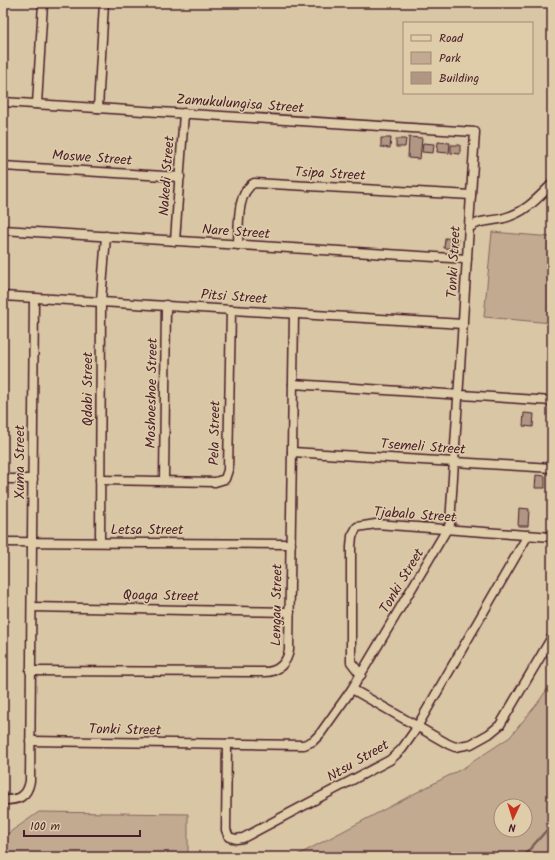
<svg xmlns="http://www.w3.org/2000/svg" width="555" height="860" font-family="Kalam,sans-serif">
	<style>
		.green { fill: #c2aa91; stroke: #86645e; fill-rule: evenodd }
		.lines { fill: none; stroke-linecap: round; stroke-linejoin: round }
		.stream { stroke: #7e5c57; stroke-width: 2.5 }
		.building { fill: #b09783; stroke: #4a1f2b }
		.street-casing { stroke: #4a1f2b; stroke-width: 11 }
		.street { stroke: #dfcdaa; stroke-width: 8 }
		.labels { text-anchor: middle; dominant-baseline: central; stroke-width: 3; stroke-linejoin: round; paint-order: stroke }
		.street-label { font-size: 14px; fill: #4a1f2b; stroke: #dfcdaa }
	</style>
	<rect width="100%" height="100%" fill="#d9c6a5"/>
	<filter id="ink" filterUnits="userSpaceOnUse"><feTurbulence type="fractalNoise" baseFrequency=".025" numOctaves="2"/><feDisplacementMap in="SourceGraphic" scale="8" xChannelSelector="R" yChannelSelector="G"/><feConvolveMatrix kernelMatrix="1 2 1 2 8 2 1 2 1" color-interpolation-filters="sRGB"/></filter>
	<g filter="url(#ink)">
		<g class="green">
			<polygon points="492,232 552,237 552,323 484,317"/>
			<path d="M552 682V857H294L465 767 510 737 537 704ZM501 806H525V830H501Z"/>
			<polygon points="39,812 188,814 188,857 3,857 3,837"/>
		</g>
		<g class="lines">
			<polyline class="stream" points="523,857 552,824"/>
		</g>
		<g class="building">
			<polygon points="409,137 422,138 420,159 408,158"/>
			<polygon points="381,138 391,138 390,148 381,147"/>
			<polygon points="396,139 406,139 405,147 396,147"/>
			<polygon points="438,142 450,143 449,153 437,152"/>
			<polygon points="423,143 434,144 433,153 422,152"/>
			<polygon points="451,145 460,145 460,154 451,153"/>
			<polygon points="445,238 458,239 457,249 444,248"/>
			<polygon points="524,413 534,414 533,427 523,426"/>
			<polygon points="536,475 545,476 545,488 535,488"/>
			<polygon points="519,508 529,509 528,526 518,526"/>
		</g>
		<g class="lines">
			<g class="street-casing">
				<g id="street">
					<polyline points="3,102 475,132 450,524 352,689 320,734 313,741 304,745 30,741"/>
					<polyline points="37,104 43,3"/>
					<polyline points="98,108 104,3"/>
					<polyline points="3,166 180,177"/>
					<path d="M469 228C480 219 491 222 504 218 525 213 538 198 552 184"/>
					<polyline points="3,230 467,259"/>
					<polyline points="175,241 184,113"/>
					<path d="M238 245C239 226 236 193 254 183L471 195"/>
					<polyline points="3,296 463,324"/>
					<polyline points="293,384 552,401"/>
					<polyline points="292,452 552,468"/>
					<polyline points="3,479 33,479"/>
					<polyline points="100,480 215,482 225,479 228,470 231,310"/>
					<polyline points="164,480 166,305"/>
					<polyline points="3,542 291,544"/>
					<polyline points="100,542 101,301 106,236"/>
					<polyline points="32,607 290,612"/>
					<path d="M30 671 265 672C278 672 287 663 289 650L294 314"/>
					<polyline points="361,675 351,662 351,547 352,536 357,527 376,524 552,537"/>
					<polyline points="352,689 448,744 455,747 471,744 489,734 500,725 552,637"/>
					<polyline points="227,744 226,830 229,837 236,839 243,838 390,760 402,749 414,732 528,535"/>
					<path d="M3 800C18 800 27 798 30 781L34 298"/>
				</g>
			</g>
			<use href="#street" class="street"/>
		</g>
	</g>
	<g class="labels">
		<g class="street-label">
			<text transform="translate(240 104) rotate(4)">Zamukulungisa Street</text>
			<text transform="translate(92 158) rotate(4)">Moswe Street</text>
			<text transform="translate(330 174) rotate(3)">Tsipa Street</text>
			<text transform="translate(167 176) rotate(-86)">Nakedi Street</text>
			<text transform="translate(236 232) rotate(4)">Nare Street</text>
			<text transform="translate(454 262) rotate(-87)">Tonki Street</text>
			<text transform="translate(234 297) rotate(4)">Pitsi Street</text>
			<text transform="translate(88 389) rotate(-90)">Qdabi Street</text>
			<text transform="translate(152 393) rotate(-89)">Moshoeshoe Street</text>
			<text transform="translate(215 433) rotate(-89)">Pela Street</text>
			<text transform="translate(423 447) rotate(4)">Tsemeli Street</text>
			<text transform="translate(20 462) rotate(-90)">Xuma Street</text>
			<text transform="translate(415 515) rotate(4)">Tjabalo Street</text>
			<text x="147" y="530">Letsa Street</text>
			<text transform="translate(402 581) rotate(-59)">Tonki Street</text>
			<text transform="translate(161 596) rotate(1)">Qoaga Street</text>
			<text transform="translate(277 605) rotate(-89)">Lengau Street</text>
			<text transform="translate(125 730) rotate(1)">Tonki Street</text>
			<text transform="translate(358 761) rotate(-30)">Ntsu Street</text>
		</g>
	</g>
	<rect width="555" height="860" fill="none" stroke="#dfcdaa" stroke-width="16"/>
	<rect x="8" y="8" width="539" height="844" fill="none" stroke="#4a1f2b" stroke-width="1.5" filter="url(#ink)"/>
	<rect x="403" y="22" width="130" height="72" fill="#dfcdaa" stroke="#a38777"/>
	<rect x="411" y="35" width="20" height="6" fill="#dfcdaa" stroke="#a38777"/>
	<text x="439" y="42" font-size="12" fill="#4a1f2b">Road</text>
	<rect x="411" y="52" width="20" height="12" fill="#c2aa91" stroke="#a38777"/>
	<text x="439" y="62" font-size="12" fill="#4a1f2b">Park</text>
	<rect x="411" y="72" width="20" height="12" fill="#b09783" stroke="#a38777"/>
	<text x="439" y="82" font-size="12" fill="#4a1f2b">Building</text>
	<g transform="translate(513 818) rotate(184)"><circle r="19" fill="#dfcdaa" stroke="#a38777"/>
	<path d="M0-3L7 15L0 10L-7 15Z" fill="#c8321e"/>
	<text y="-6" font-size="11" font-weight="bold" text-anchor="middle" fill="#4a1f2b">N</text>
	</g>
	<path d="M24 830v6h116v-6" fill="none" stroke="#4a1f2b" stroke-width="2"/>
	<text x="30" y="830" font-size="12" fill="#4a1f2b" stroke="#dfcdaa" stroke-width="3" paint-order="stroke">100 m</text>
</svg>
